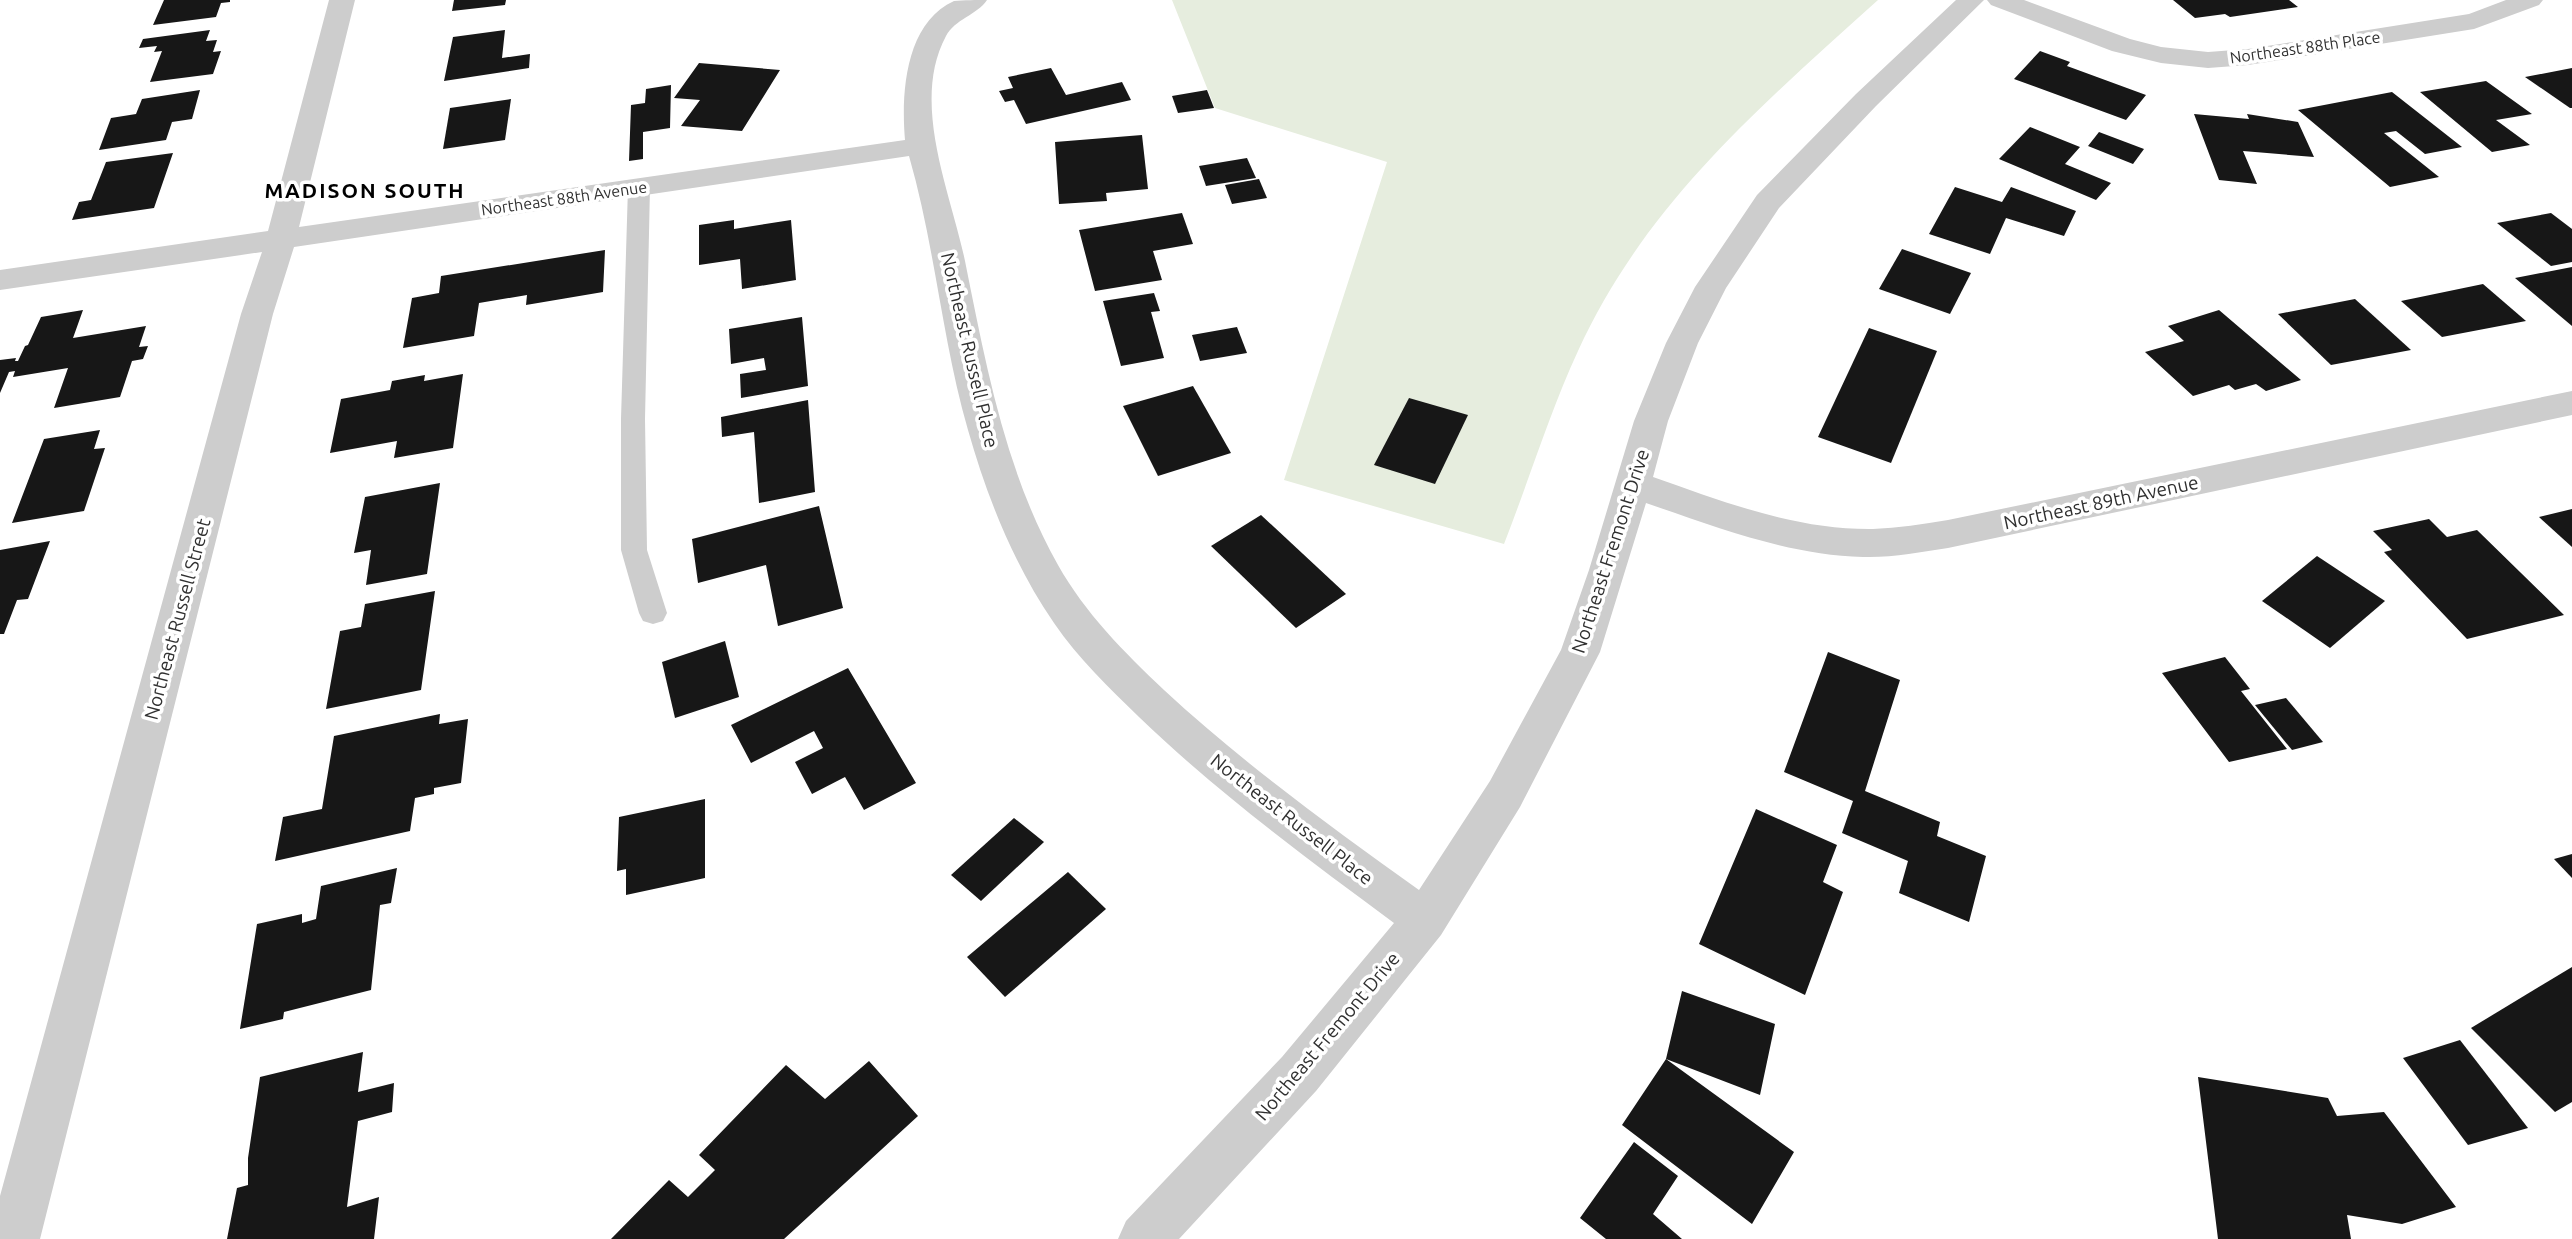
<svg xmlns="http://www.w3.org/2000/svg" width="2572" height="1239" font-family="Ubuntu,sans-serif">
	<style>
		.green { fill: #e6edde }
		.building { fill: #171717 }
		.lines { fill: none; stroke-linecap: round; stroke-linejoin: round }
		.service { fill: #cdcdcd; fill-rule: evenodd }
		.minor { fill: #cdcdcd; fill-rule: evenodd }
		.labels { text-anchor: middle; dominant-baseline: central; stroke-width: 7; stroke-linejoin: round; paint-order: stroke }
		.far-street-label { font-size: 16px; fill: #303030; stroke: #fff }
		.street-label { font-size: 19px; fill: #303030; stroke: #fff }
		.far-district-label { font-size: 21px; font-weight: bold; letter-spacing: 2px; fill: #000; stroke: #fff }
	</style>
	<rect width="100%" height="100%" fill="#fff"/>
	<path class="green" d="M1172 0H1878C1761 106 1645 204 1578 351 1549 414 1529 480 1504 544L1284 480 1387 162 1215 108Z"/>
	<g class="building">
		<polygon points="164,0 230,0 230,2 221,3 216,17 153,25"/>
		<polygon points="454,0 506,0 505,5 452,11"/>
		<polygon points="2173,0 2289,0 2298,7 2230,17 2225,14 2195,18"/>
		<polygon points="210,30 206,41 217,40 213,52 221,51 213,74 150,82 162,51 154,52 157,46 139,48 143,39"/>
		<polygon points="505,30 502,58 530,54 529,68 444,81 453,37"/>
		<polygon points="2040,51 2070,62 2067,66 2146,95 2126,120 2014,79"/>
		<polygon points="699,63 780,70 742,131 681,126 700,100 674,98"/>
		<polygon points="1051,68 1066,95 1122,82 1131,100 1026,124 1014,100 1005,102 999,91 1013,88 1008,77"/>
		<polygon points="2572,68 2572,108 2570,108 2525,77"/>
		<polygon points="2486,81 2532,114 2496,120 2530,145 2492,152 2420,92"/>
		<polygon points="671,85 670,128 643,132 643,159 629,161 631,105 645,103 646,89"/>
		<polygon points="200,90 192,119 172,122 166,140 99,150 111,118 136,114 142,99"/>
		<polygon points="1207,90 1214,108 1178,113 1172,96"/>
		<polygon points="2392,92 2462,147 2425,154 2396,131 2384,133 2439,177 2390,187 2298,110"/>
		<polygon points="511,99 505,140 443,149 450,108"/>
		<polygon points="2194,114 2249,119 2247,114 2298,122 2314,157 2243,151 2257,184 2219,180"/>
		<polygon points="2030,127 2080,147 2065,164 2111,183 2096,200 1999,159"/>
		<polygon points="2099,132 2144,149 2133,164 2088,146"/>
		<polygon points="1142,135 1148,189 1106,193 1107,201 1059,204 1055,142"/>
		<polygon points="173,153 154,208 72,220 79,202 91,200 106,162"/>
		<polygon points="1247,158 1256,178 1206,186 1199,166"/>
		<polygon points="1259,179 1267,198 1232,204 1225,185"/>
		<polygon points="1955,187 2002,202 2011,187 2076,211 2064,236 2006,218 1990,254 1929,234"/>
		<polygon points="1182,213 1193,244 1153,251 1162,280 1095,291 1079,230"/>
		<polygon points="2551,213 2572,229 2572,262 2551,266 2497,223"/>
		<polygon points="734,220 734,229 791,220 796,280 742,289 740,259 699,265 699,225"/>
		<polygon points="1902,249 1971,273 1950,314 1879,289"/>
		<polygon points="605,250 603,292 526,305 527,295 479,303 474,336 403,348 412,298 439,293 441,276"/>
		<polygon points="2572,267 2572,326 2515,278"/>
		<polygon points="2483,284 2526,321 2442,337 2401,301"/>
		<polygon points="1154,293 1160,311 1151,312 1164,358 1121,366 1103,301"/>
		<polygon points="2355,299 2411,350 2331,365 2278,314"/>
		<polygon points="83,310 73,338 146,326 139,347 148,346 143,359 132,361 120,397 54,408 68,368 13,377 15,371 9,372 0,393 0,360 16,358 15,361 18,361 25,346 28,345 41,317"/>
		<polygon points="2219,310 2301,380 2266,391 2256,384 2235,390 2229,385 2193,396 2145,352 2184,341 2168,326"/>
		<polygon points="802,317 808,386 741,398 740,374 766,370 764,358 731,364 729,329"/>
		<polygon points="1237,327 1247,353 1200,361 1192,335"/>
		<polygon points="1869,328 1937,351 1891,463 1818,437"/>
		<polygon points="463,374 453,448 394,458 397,441 330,453 341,399 390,390 392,381 425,375 424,381"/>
		<polygon points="1193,386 1231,453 1158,476 1123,406"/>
		<polygon points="1409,398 1468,415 1435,484 1374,465"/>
		<polygon points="808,400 815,492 759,503 754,432 722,437 721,417"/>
		<polygon points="100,430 94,449 105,448 84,511 12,523 44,439"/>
		<polygon points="440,483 427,574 366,585 371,550 354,553 365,497"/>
		<polygon points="819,506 843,608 778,626 766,565 698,583 692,539"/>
		<polygon points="2572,509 2572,547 2539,517"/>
		<polygon points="1261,515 1346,594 1296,628 1211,546"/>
		<polygon points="2429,519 2447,537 2477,530 2564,615 2467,639 2384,552 2392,550 2373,531"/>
		<polygon points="50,541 28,599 17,600 4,634 0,634 0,550"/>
		<polygon points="2317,556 2385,601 2330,648 2262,601"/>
		<polygon points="435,591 421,690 326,709 340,631 361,627 365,604"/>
		<polygon points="725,641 739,697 675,718 662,662"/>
		<polygon points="1828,652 1900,680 1865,791 1940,822 1937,836 1986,856 1969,922 1899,893 1908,861 1842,833 1853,801 1784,772"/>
		<polygon points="2225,657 2250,689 2241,691 2287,749 2229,762 2162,673"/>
		<polygon points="848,668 916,783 864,810 845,777 812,794 795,762 823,748 814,731 751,763 731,725"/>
		<polygon points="2286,698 2323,742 2292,750 2255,705"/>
		<polygon points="440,714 439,724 468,719 461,783 434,788 434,794 415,798 410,831 275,861 283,817 322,809 334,736"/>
		<polygon points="705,799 705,878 626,895 626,869 617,871 619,817"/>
		<polygon points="1756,809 1837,845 1823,882 1843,892 1805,995 1699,944"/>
		<polygon points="1014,818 1044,842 981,901 951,875"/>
		<polygon points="2572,854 2572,878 2554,859"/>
		<polygon points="397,868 391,903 380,905 371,990 284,1012 283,1019 240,1029 257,924 302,914 302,923 316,919 321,886"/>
		<polygon points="1068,872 1106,909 1005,997 967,957"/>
		<polygon points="2572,967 2572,1102 2555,1112 2471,1028"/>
		<polygon points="1682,991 1775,1024 1760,1095 1666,1059 1794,1152 1752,1224 1622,1125 1666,1059"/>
		<polygon points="2460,1040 2528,1128 2468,1145 2403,1058"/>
		<polygon points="363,1052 358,1092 394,1083 392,1112 358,1121 347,1207 379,1197 374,1239 227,1239 237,1188 248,1185 248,1158 260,1077"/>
		<polygon points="869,1061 918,1116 784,1239 611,1239 669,1180 688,1197 715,1170 699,1155 786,1065 825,1099"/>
		<polygon points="2198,1077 2328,1098 2337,1116 2384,1112 2456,1207 2402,1224 2347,1215 2351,1239 2218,1239"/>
		<polygon points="1634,1142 1678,1176 1653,1214 1682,1239 1606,1239 1580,1218"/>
	</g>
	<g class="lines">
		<polygon class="service" points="639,180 647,182 650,187 645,419 647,550 667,613 663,621 653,624 643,621 639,613 621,550 621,419 628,187 631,182"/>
		<g class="minor">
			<path d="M329 0H355L299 227 905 140C901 94 905 23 954 1 963 0 977 0 987 0 977 15 955 19 946 36 910 103 951 193 965 261 986 365 1005 471 1058 565 1085 613 1124 652 1164 690 1244 764 1331 827 1419 890L1490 781 1561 650 1589 570 1634 421 1666 343 1695 287 1757 195 1856 94 1956 0H1984L1876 106 1779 208 1726 288 1698 343 1668 421 1653 477C1724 502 1796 530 1873 529 1898 528 1923 524 1948 520L2572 391V415L1948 548C1920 552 1891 558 1863 557 1788 555 1716 527 1646 503L1600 652 1520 807 1441 935 1316 1091 1179 1239H1118L1126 1221 1282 1057 1394 923C1306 858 1218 793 1139 717 1109 688 1078 658 1054 623 1014 565 987 497 968 430 942 340 935 246 909 156L294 247 273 314 40 1239H0V1196L241 314 262 252 0 290V270L268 231Z"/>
			<polygon points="1987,0 2024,0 2130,39 2161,47 2208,52 2248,49 2469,14 2506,0 2543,0 2539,5 2474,29 2248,65 2208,68 2161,63 2112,51 1991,5"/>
		</g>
	</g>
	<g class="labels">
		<g class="far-street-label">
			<text transform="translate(2305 47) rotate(-8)">Northeast 88th Place</text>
			<text transform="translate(564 198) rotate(-8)">Northeast 88th Avenue</text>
		</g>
		<g class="street-label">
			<text transform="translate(970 350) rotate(77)">Northeast Russell Place</text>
			<text transform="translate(2101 502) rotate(-12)">Northeast 89th Avenue</text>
			<text transform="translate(1610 551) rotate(-72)">Northeast Fremont Drive</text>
			<text transform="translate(177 619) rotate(-75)">Northeast Russell Street</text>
			<text transform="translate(1292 819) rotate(38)">Northeast Russell Place</text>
			<text transform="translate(1327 1036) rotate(-50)">Northeast Fremont Drive</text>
		</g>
		<g class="far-district-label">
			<text x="365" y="190">MADISON SOUTH</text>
		</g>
	</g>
</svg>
